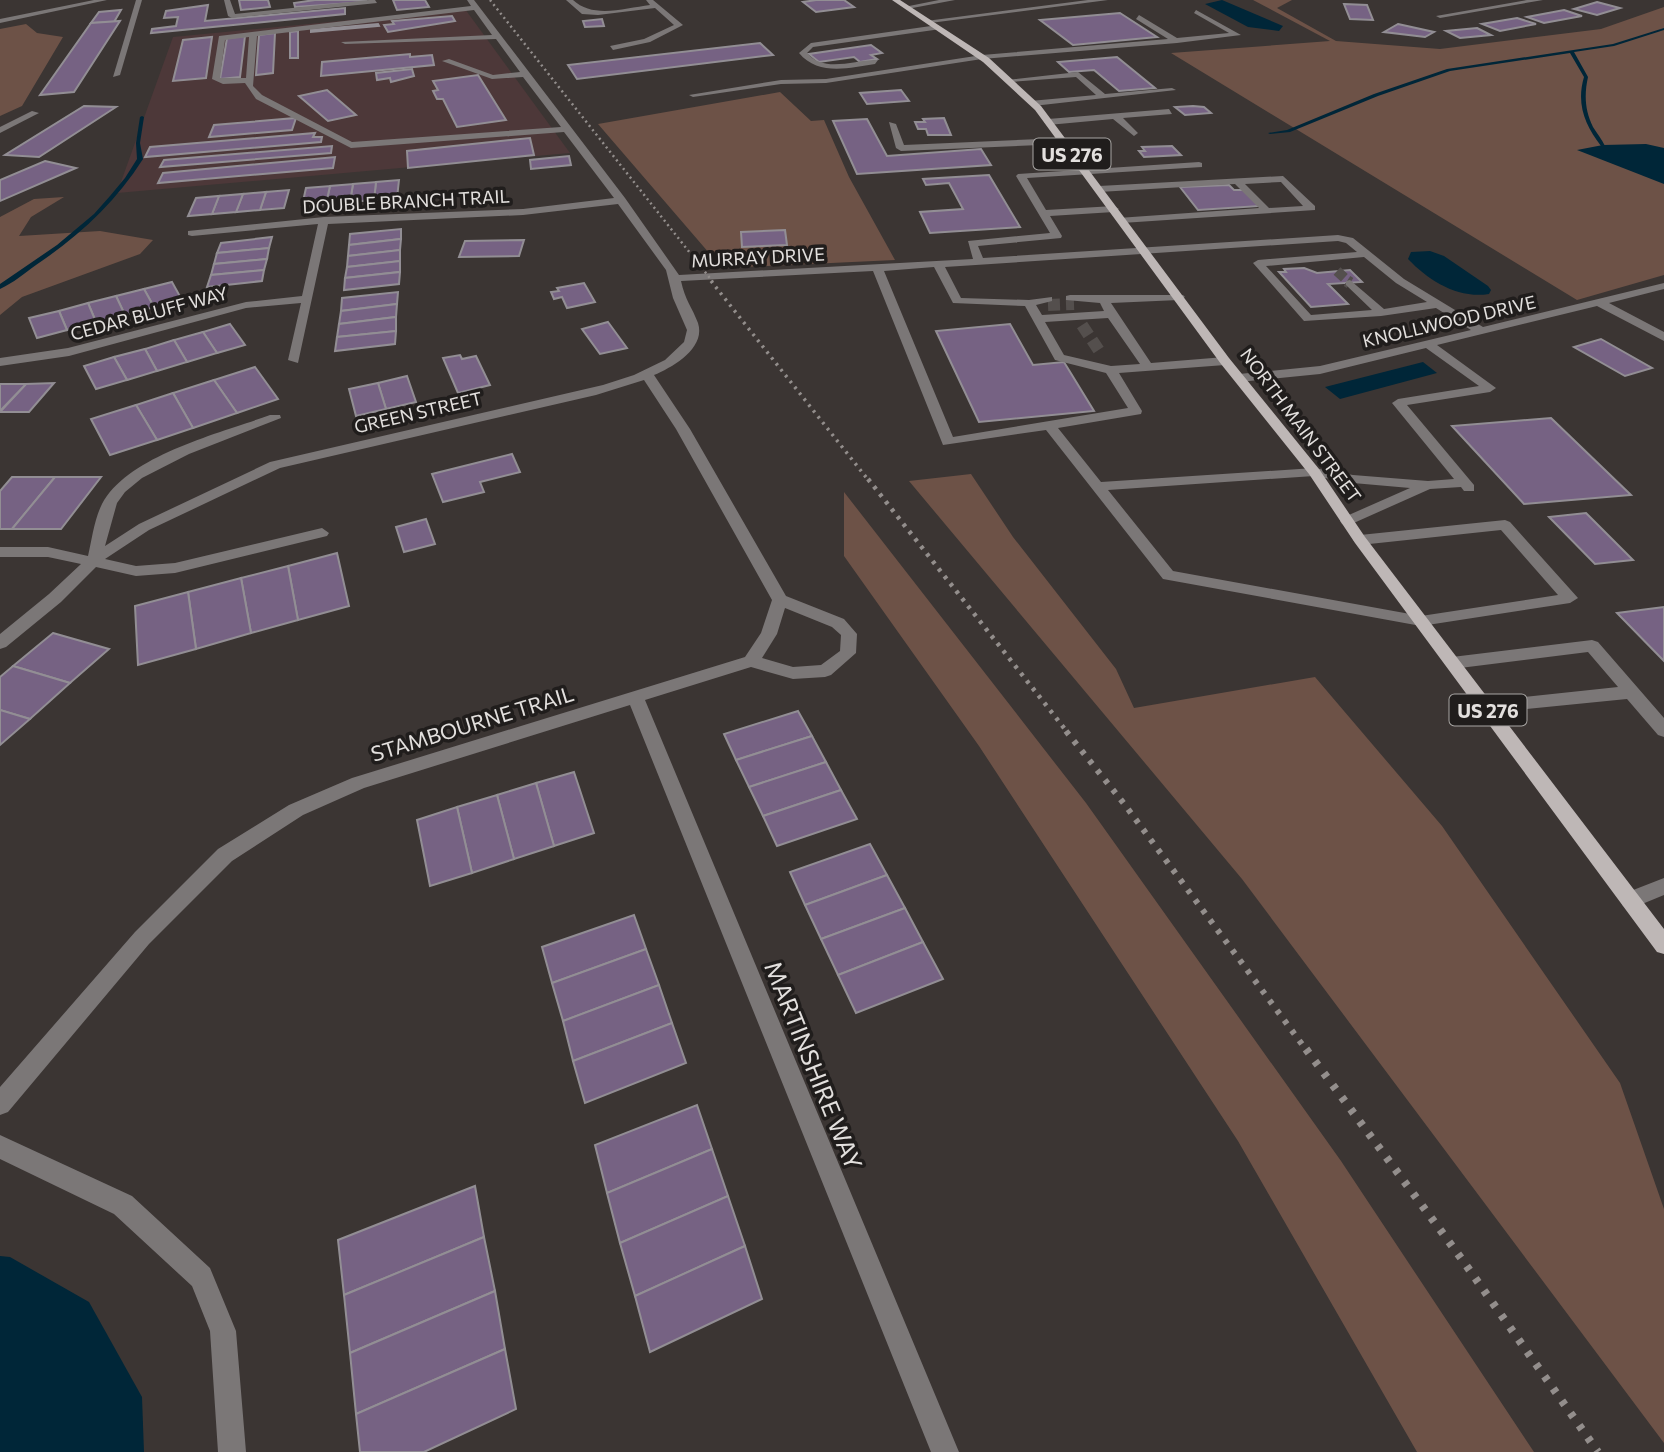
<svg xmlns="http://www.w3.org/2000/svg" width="1664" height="1452" font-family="Commissioner,sans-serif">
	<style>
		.industrial { fill: #4d3839 }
		.green { fill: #6d5247 }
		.water { fill: #002638 }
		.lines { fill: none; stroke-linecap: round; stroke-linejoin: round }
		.stream { fill: #002638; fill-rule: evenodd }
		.building { fill: #766283; stroke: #928e94; stroke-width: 2 }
		.minor-tunnel-far1 { stroke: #544f4d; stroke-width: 10; stroke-dasharray: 10 5; stroke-linecap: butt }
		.minor-tunnel { stroke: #544f4d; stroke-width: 12; stroke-dasharray: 12 6; stroke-linecap: butt }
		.minor { fill: #7b7777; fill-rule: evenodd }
		.major { fill: #beb7b6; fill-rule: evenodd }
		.rail-far4 { stroke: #938e8c; stroke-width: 2.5; stroke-dasharray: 2 3.5; stroke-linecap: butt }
		.rail-far3 { stroke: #938e8c; stroke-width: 3.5; stroke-dasharray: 2.5 5; stroke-linecap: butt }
		.rail-far2 { stroke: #938e8c; stroke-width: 4.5; stroke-dasharray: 3.5 6; stroke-linecap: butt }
		.rail-far1 { stroke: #938e8c; stroke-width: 6; stroke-dasharray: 4.5 8; stroke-linecap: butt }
		.rail { stroke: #938e8c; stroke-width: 8; stroke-dasharray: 5 10; stroke-linecap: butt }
		.labels { text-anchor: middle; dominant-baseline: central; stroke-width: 7; stroke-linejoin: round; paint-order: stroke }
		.far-street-label { font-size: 18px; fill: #e3e0de; stroke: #201d1c }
		.shield { fill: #201d1c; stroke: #a8a6a4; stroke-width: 2 }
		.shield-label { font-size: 19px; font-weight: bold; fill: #e3e0de }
		.street-label { font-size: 21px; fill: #e3e0de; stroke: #201d1c }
		.near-street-label { font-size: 24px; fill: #e3e0de; stroke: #201d1c }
	</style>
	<rect width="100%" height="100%" fill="#3b3533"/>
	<polygon class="industrial" points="465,9 570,153 117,193 173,37"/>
	<g class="green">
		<polygon points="1253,0 1292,0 1277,8 1336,41 1440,49 1601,29 1664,7 1664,275 1577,300 1171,53 1330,41"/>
		<polygon points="26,24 37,33 63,37 22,106 0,116 0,29"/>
		<polygon points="780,92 811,121 824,120 849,177 895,260 722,268 598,124"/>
		<polygon points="64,197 31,217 19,236 100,231 153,240 140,254 22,297 0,315 0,217 34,199"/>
		<polygon points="971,474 1013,537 1116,669 1134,708 1315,677 1442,826 1620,1083 1664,1209 1664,1443 1242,879 909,481"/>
		<polygon points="844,492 1086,803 1341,1161 1534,1452 1417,1452 1238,1141 979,746 844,556"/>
	</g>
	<g class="water">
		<polygon points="1222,0 1283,26 1279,31 1248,27 1205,4"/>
		<polygon points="1646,144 1664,148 1664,184 1577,150 1603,145"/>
		<path d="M1430 251 1444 256 1488 286 1491 290 1489 294C1458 299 1429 281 1408 259L1411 252Z"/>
		<polygon points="1423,362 1437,373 1340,399 1325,387"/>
		<polygon points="0,1256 10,1257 89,1302 142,1397 144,1452 0,1452"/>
	</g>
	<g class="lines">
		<g class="stream">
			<path d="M1664 28V30L1614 46 1574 52 1588 77C1584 95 1585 111 1593 127 1597 133 1602 140 1605 146H1601C1585 125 1576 104 1584 77L1570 53 1450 71 1378 96 1290 132 1270 134 1268 133 1287 130 1374 94 1447 69 1613 44Z"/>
			<path d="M142 116 144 117 140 143 143 159C115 203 79 236 36 265 25 273 13 283 0 289V284L57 245 94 214 110 196 125 178 137 159 136 143 140 117Z"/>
		</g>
	</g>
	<g class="building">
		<polygon points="239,0 268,0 270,7 241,10"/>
		<polygon points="315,0 366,0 367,2 295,7 294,3"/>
		<polygon points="393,0 425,0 429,7 397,10"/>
		<polygon points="816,0 844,0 854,7 816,12 803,2"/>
		<polygon points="1597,2 1620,8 1597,15 1574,9"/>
		<polygon points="1344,4 1367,5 1373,20 1350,19"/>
		<polygon points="208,5 205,21 345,8 345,14 151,33 152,29 176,26 178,17 164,18 166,11"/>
		<polygon points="121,10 114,22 91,23 99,12"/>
		<polygon points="1564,10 1582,16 1544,23 1527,17"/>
		<polygon points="1120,13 1157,37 1073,45 1040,20"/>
		<polygon points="452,16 455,21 388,32 384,25 394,24 392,21"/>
		<polygon points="1517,18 1536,24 1500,31 1482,24"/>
		<polygon points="602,19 604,26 585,27 583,21"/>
		<polygon points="120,21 74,92 40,95 91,23"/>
		<polygon points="378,24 379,26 311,32 311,30"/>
		<polygon points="1398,24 1434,32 1425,37 1384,32"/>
		<polygon points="1477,28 1491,35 1460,38 1446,31"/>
		<polygon points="298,31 298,58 290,58 290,32"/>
		<polygon points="275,33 273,73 256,75 259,35"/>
		<polygon points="245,36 240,77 220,79 227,38"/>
		<polygon points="212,37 206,78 173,81 183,40"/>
		<polygon points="760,43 773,55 577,79 568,65"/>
		<polygon points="871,45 882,53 871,55 877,59 860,62 854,57 819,62 809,54"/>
		<polygon points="410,54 410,57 432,55 434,65 321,76 322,62"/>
		<polygon points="1117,57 1155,88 1119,91 1094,70 1069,72 1058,62"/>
		<polygon points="412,69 414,76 391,82 390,78 377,80 376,73"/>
		<polygon points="478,75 506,120 457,127 443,99 437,99 433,91 438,90 433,81"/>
		<polygon points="327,90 356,115 328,121 299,96"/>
		<polygon points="901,90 909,101 867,104 860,93"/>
		<polygon points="84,106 116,107 39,157 5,155"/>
		<polygon points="1193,106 1204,107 1211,113 1185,115 1175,107"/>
		<polygon points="296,118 292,130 209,137 214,125"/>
		<polygon points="944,118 951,135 928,135 926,129 918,129 915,122 925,122 923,119"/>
		<polygon points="867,119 887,156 981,149 991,165 857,174 833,121"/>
		<polygon points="315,133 313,137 322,137 321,142 145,157 150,147"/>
		<polygon points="530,138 534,155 408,168 407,151"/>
		<polygon points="332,146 331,153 160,167 164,160"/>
		<polygon points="1172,146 1181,155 1144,157 1139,151 1145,151 1142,147"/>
		<polygon points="569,156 571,165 531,169 530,160"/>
		<polygon points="335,157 333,168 158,183 163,173"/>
		<polygon points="45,161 76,168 0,201 0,180"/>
		<polygon points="989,175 1020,227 930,233 920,212 963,209 949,183 926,185 923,179"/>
		<polygon points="399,180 397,198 374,200 376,182"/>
		<polygon points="376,182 374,200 350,202 353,184"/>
		<polygon points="353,184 350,202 326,204 330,186"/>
		<polygon points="1229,185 1234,190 1244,190 1260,206 1198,210 1180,187"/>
		<polygon points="330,186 326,204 302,206 306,188"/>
		<polygon points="289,190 284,208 260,210 266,192"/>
		<polygon points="266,192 260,210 236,212 243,194"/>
		<polygon points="243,194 236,212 212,214 219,196"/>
		<polygon points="219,196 212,214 188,216 196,198"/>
		<polygon points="401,229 401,239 349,245 350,234"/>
		<polygon points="785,230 787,245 742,247 741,232"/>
		<polygon points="272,237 269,248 217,253 221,243"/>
		<polygon points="401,239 400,250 348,256 349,245"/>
		<polygon points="524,240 519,256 459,257 465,241"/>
		<polygon points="269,248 267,259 214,264 217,253"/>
		<polygon points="400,250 400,261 347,267 348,256"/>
		<polygon points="267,259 264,270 211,275 214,264"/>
		<polygon points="400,261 400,272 345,278 347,267"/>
		<polygon points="1304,268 1317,273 1350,270 1362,282 1328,284 1348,304 1311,307 1279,272 1286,272 1284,269"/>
		<polygon points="264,270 262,281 207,287 211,275"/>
		<polygon points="400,272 399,284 344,290 345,278"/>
		<polygon points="172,282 182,300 154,307 144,289"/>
		<polygon points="584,283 595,302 567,308 562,297 554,299 551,292 559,291 557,288"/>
		<polygon points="144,289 154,307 125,315 116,296"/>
		<polygon points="398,292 397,304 341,311 342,298"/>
		<polygon points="116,296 125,315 96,322 88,303"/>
		<polygon points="88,303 96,322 67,330 59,311"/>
		<polygon points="397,304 396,317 339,324 341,311"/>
		<polygon points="59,311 67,330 37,338 29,318"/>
		<polygon points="396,317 396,331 337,337 339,324"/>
		<polygon points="608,322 627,348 600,354 582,329"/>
		<polygon points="230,324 245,345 217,353 203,332"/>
		<polygon points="1010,324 1033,365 1064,362 1094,411 979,422 936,331"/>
		<polygon points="396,331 395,344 335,351 337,337"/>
		<polygon points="203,332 217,353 187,362 174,340"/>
		<polygon points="1601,339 1652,368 1625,376 1574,347"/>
		<polygon points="174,340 187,362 157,371 145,349"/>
		<polygon points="145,349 157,371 127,380 114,357"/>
		<polygon points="460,355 462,359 476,356 490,385 458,393 443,358"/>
		<polygon points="114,357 127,380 96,389 84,366"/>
		<polygon points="255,367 278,399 237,413 214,380"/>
		<polygon points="407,376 416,402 386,409 378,383"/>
		<polygon points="214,380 237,413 193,428 173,393"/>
		<polygon points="54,383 29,412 0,412 26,384"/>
		<polygon points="378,383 386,409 356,416 349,389"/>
		<polygon points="0,384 26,384 0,411"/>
		<polygon points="173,393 193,428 157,440 136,405"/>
		<polygon points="136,405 157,440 110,455 91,419"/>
		<polygon points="1551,418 1631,495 1524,504 1452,426"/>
		<polygon points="512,454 520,472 480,482 484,492 443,502 432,474"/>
		<polygon points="12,477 55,477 12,529 0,529 0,491"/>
		<polygon points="55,477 101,477 61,529 12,529"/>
		<polygon points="1586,513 1633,560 1595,564 1549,517"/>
		<polygon points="426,519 435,544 404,552 396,527"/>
		<polygon points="337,553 349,606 298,620 288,566"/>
		<polygon points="288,566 298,620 251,633 241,578"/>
		<polygon points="241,578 251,633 196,649 188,592"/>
		<polygon points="188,592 196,649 138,665 135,606"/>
		<polygon points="1664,607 1664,661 1617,613"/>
		<polygon points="53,633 109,649 70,683 13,666"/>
		<polygon points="13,666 70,683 30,719 0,710 0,677"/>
		<polygon points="0,710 30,719 0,745"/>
		<polygon points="798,711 812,736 736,760 724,734"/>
		<polygon points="812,736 826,762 749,787 736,760"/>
		<polygon points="826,762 841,790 763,816 749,787"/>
		<polygon points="574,772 594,833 554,846 536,783"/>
		<polygon points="536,783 554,846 514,859 497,795"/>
		<polygon points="841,790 857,819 777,846 763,816"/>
		<polygon points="497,795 514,859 472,873 457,807"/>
		<polygon points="457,807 472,873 430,886 417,820"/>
		<polygon points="870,844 887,875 805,905 790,872"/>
		<polygon points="887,875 905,908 821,939 805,905"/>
		<polygon points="905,908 923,942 838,975 821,939"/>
		<polygon points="634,915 646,949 552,983 542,947"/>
		<polygon points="923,942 943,979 856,1013 838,975"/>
		<polygon points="646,949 659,985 563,1021 552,983"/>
		<polygon points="659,985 672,1023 573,1061 563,1021"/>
		<polygon points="672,1023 686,1063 585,1103 573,1061"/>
		<polygon points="697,1105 712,1149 607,1193 595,1145"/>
		<polygon points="712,1149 728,1196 620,1243 607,1193"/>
		<polygon points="475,1186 484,1237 344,1295 338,1240"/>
		<polygon points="728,1196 745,1246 635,1296 620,1243"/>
		<polygon points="484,1237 495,1291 350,1353 344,1295"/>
		<polygon points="745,1246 762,1299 650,1352 635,1296"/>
		<polygon points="495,1291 505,1349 356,1414 350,1353"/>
		<polygon points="505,1349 516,1409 424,1452 360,1452 356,1414"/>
	</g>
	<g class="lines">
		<polyline class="minor-tunnel-far1" points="1337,271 1349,282"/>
		<g class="minor-tunnel">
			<polyline points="1347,281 1350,283"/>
			<polyline points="1048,305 1074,304"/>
			<polyline points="1082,325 1100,352"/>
		</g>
		<g class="minor">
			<polygon points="94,0 107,0 0,23 0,19"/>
			<polygon points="136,0 142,0 120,75 113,77"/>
			<polygon points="224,0 230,0 235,14 369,0 375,0 377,3 232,18 228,16"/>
			<path d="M467 0H474L625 198 679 275 973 259 968 241 1050 233 1016 176 1018 174 1199 162 1202 163V167L1027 178 1046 210 1114 206 1119 209 1114 212 1050 216 1062 236 1061 238 978 246 983 258 1338 235 1353 238 1404 279 1483 327 1664 283V289L1609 303 1664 332V341L1597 306 1437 345 1496 388 1490 392 1407 405 1474 485V491H1464L1461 487 1430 489 1347 526 1342 524 1340 521 1342 518 1410 488 1353 483 1314 476 1108 490 1173 571 1421 616 1558 595 1501 530 1360 545 1353 540 1360 535 1505 520 1510 522 1578 598 1570 603 1421 626 1163 579 1046 430 943 445 873 271 681 281C685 300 692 307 698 323 706 348 673 367 654 375L690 429 786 596 844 619 857 634 856 653 831 675 825 677 793 679 751 667 645 700 959 1452H931L630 705 364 788 303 815 232 861 149 944 8 1112 0 1115V1087L135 932 218 849 289 805 352 778 745 657 761 633 772 600 676 429 644 380 596 395 280 468 149 530 105 559 136 566 175 563 322 528 329 533 327 536 175 573 136 576 96 567 61 602 6 647 0 649V634L49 594 81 564 48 557H0V547H48L88 556C92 539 94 520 102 504 128 455 221 433 270 415H280L281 418 189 454 142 478 125 492 117 503 105 546 139 524 270 462 603 385 634 375 665 360 684 342 687 330 673 298 666 270 618 204 523 215 328 224 298 363 288 360 301 303 246 308 69 356 0 366V358L68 348 246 302 302 296 318 224 192 236 188 235V231L324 217 523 209 614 198 564 132 351 148 256 99 245 83 223 84 212 79 219 36 471 6ZM474 10 492 35 341 42 345 44 496 39 520 72 493 75 449 59 442 61 492 79 523 77 561 127 352 142 262 95 253 86 257 36ZM249 37 246 78H220L225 40ZM1338 241 1346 243 1357 252 1258 260 1253 263 1304 321 1381 316 1436 308 1471 330 1320 366 1239 374 1233 378 1239 382 1320 374 1426 348 1479 386 1398 399 1392 403 1454 479 1428 481 1353 475 1314 468 1101 482 1058 428 1141 414 1142 411 1119 373 1225 365 1231 361 1225 357 1151 363 1111 303 1179 300 1185 297 1183 295H1070L1066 296V300L1100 303 1104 311 1042 315 1036 305 1052 301V297L1029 300 961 298 945 267ZM1364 257 1396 283 1427 302 1384 309 1350 280 1346 281V285L1372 310 1311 315 1266 266ZM934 267 953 303 1025 306 1055 360 1106 373 1128 408 953 437 884 271ZM1108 318 1140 364 1111 366 1064 355 1045 322ZM785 608 832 627 841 635 840 651 821 665 793 667 762 658 777 634Z"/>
			<path d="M566 0H573C593 19 625 8 650 5L646 0H653L683 25 650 42 613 50 610 46 644 39 674 25 655 8 598 15 582 14Z"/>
			<polygon points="939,0 955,0 907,9 904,7"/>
			<polygon points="1088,0 1108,0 930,23 926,21"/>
			<polygon points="1527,0 1543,0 1440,18 1436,16"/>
			<polygon points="1196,10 1241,35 1177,43 982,59 826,83 781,84 693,97 689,95 781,80 826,79 982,55 1168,39 1136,19 1139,15 1177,38 1229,33 1194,13"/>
			<path d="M938 25 941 29 813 47 807 53C825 74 855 59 878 60L875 64C849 68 818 76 799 53L811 43Z"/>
			<polygon points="1078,72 1105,94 1172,88 1176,90 1033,106 1030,101 1096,95 1076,77 1010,82 1006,80"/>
			<polygon points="1169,109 1172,114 1123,118 1138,133 1134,136 1113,119 1048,125 1044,122 1048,119"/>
			<polygon points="32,111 39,113 0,133 0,127"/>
			<polygon points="889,122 896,124 904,145 1063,138 1067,141 1063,144 901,151 896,148"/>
			<path d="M1283 176 1315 206V210L1122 223 1118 222V218L1259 208 1235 184 1099 192 1094 189 1099 186ZM1281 182 1303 206 1269 208 1245 184Z"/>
			<polygon points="1592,640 1598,642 1664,718 1664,737 1658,735 1627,699 1486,713 1480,712 1477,707 1480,702 1486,701 1618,687 1588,652 1452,669 1444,663 1452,657"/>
			<polygon points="1664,878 1664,895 1630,909 1623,906 1620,900 1623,894"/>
			<polygon points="0,1135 132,1196 210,1268 236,1331 246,1452 218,1452 210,1331 192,1286 114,1214 0,1159"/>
		</g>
		<polygon class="major" points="892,0 900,0 989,58 1041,106 1229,358 1319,469 1365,537 1664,929 1664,954 1657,952 1355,543 1309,474 1221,364 1035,110 983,62"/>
		<polyline class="rail-far4" points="490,0 713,282"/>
		<polyline class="rail-far3" points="711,281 869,481"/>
		<polyline class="rail-far2" points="868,479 1068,733"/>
		<polyline class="rail-far1" points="1066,731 1125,805 1307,1051"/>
		<polyline class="rail" points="1306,1049 1461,1258 1598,1452"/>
	</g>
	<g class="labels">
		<g class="far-street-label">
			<text transform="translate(406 201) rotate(-3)">DOUBLE BRANCH TRAIL</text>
			<text transform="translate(758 257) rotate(-3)">MURRAY DRIVE</text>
			<text transform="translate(149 313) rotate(-15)">CEDAR BLUFF WAY</text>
			<text transform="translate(1449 321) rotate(-13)">KNOLLWOOD DRIVE</text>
			<text transform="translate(418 412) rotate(-13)">GREEN STREET</text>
			<text transform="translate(1301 425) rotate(53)">NORTH MAIN STREET</text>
		</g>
		<g class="shield">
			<rect x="1033.5" y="138.5" width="77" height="31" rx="5"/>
			<rect x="1449.5" y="694.5" width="77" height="31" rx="5"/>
		</g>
		<g class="shield-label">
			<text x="1072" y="154">US 276</text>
			<text x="1488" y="710">US 276</text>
		</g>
		<g class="street-label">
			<text transform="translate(472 723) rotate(-17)">STAMBOURNE TRAIL</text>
		</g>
		<g class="near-street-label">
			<text transform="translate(814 1065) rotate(68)">MARTINSHIRE WAY</text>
		</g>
	</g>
</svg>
